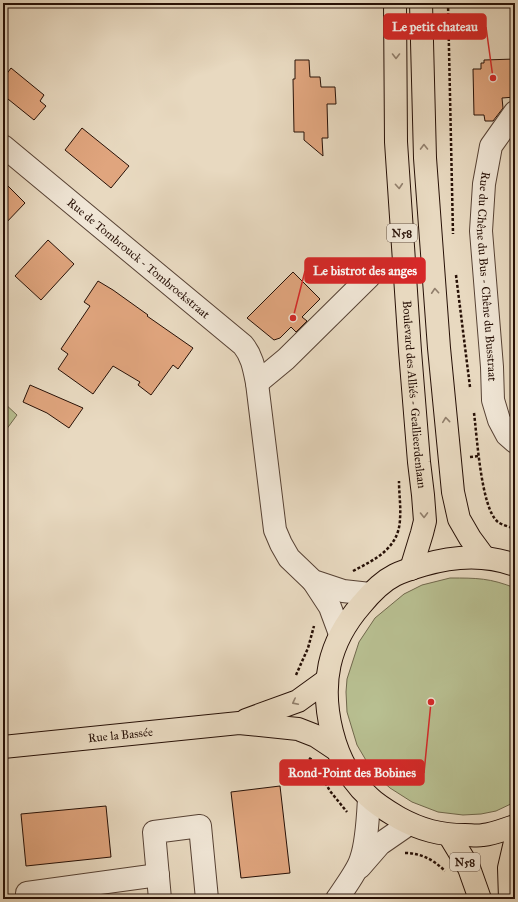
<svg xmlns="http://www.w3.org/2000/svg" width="518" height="902" font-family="'IM FELL Great Primer',serif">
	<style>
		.green { fill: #b8bf91; stroke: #70684c }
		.building { fill: #e0a57e; stroke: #271006 }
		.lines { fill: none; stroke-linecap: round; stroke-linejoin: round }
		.minor-casing { stroke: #574234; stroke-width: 24 }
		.major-casing { stroke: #271006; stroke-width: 24 }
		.highway-casing { stroke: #271006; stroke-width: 24 }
		.path { stroke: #271006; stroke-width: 2.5; stroke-dasharray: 3 2; stroke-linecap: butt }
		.minor { stroke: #f0e6d6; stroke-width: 22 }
		.major { stroke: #e8d9c0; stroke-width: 22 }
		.highway { stroke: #e8d9c0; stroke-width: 22 }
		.oneway { stroke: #917f6c }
		.labels { text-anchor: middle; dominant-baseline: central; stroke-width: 3; stroke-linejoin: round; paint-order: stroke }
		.shield { fill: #f0e6d6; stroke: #635044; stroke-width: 1 }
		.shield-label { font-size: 11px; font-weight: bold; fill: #271006 }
		.street-label { font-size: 12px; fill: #271006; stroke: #f0e6d6 }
		.leader { fill: none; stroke: #d62828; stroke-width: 1.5 }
		.callout-dot { fill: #d62828; stroke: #f0e6d6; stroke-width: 1.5 }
		.callout { fill: #d62828; stroke: #d62828; stroke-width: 1.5 }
		.callout-label { font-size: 13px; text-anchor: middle; font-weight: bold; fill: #fff }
	</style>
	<rect width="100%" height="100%" fill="#e8d9c0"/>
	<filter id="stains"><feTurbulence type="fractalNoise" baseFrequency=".005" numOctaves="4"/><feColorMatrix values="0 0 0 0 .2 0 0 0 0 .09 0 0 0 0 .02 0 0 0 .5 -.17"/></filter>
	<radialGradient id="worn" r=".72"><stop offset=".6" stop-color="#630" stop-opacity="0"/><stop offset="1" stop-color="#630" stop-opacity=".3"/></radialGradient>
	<g class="green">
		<polygon points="3,402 17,415 3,434"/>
		<path d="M450 578C477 578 490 578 515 588V802L496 811 481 814 463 815 438 812 412 802 390 788 380 779 367 762 357 745 347 712 346 692 347 679 359 642 375 618 404 594 422 585Z"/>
	</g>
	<g class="building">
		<polygon points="515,59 515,97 502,98 503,108 493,121 485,121 484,115 474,115 473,69 481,69 481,63 484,63 484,60"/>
		<polygon points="295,60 309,60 310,77 320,77 321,87 335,87 336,104 327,104 328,138 322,138 323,156 304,140 304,132 294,132 293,79 295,79"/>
		<polygon points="11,68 44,95 40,101 46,106 34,120 3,95 3,79"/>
		<polygon points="82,128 129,166 111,188 65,150"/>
		<polygon points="3,181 25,203 3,226"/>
		<polygon points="48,240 74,264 41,300 15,276"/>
		<polygon points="293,272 320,299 302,317 307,321 296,332 291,327 280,338 274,340 247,318"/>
		<polygon points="98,281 113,290 148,315 147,316 193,348 178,369 173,365 151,395 138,385 140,382 113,366 93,394 58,369 68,354 61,349 90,306 84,302"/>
		<polygon points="30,385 83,408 69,428 47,413 23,402"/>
		<polygon points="280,786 290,873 241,878 231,792"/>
		<polygon points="106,806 111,857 26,866 21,814"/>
	</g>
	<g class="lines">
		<g class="minor-casing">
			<g id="minor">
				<path id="s1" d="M515 112 491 146 484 184 481 231 492 367 493 400 499 420 507 435 515 442"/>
				<path id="s2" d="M3 146 243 345C252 356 254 368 257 383L275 530 281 544 289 558 313 581 343 591 370 594"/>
				<polyline points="257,383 286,359 369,277"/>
				<polyline points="313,581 330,607 340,634"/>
				<polyline points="360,867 380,844 409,824"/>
				<polyline points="27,899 27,893 158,875"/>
				<polyline points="160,899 154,832 200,826 207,899"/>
				<path d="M337 899C343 890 358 870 361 859 367 842 368 816 369 798"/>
			</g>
		</g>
		<g class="major-casing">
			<g id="major">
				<polyline points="246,720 298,701 327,680"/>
				<path id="s3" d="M3 747 239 723 298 729 316 736 337 750"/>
			</g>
		</g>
		<g class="highway-casing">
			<g id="highway">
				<path id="s4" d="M395 3 396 142 410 351 419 462 423 495 425 521 422 533 411 569"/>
				<polyline points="421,3 425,158 439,348 453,492 459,519 470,538 484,557"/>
				<path d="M515 565C485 554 453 556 423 565 413 568 403 571 395 575 381 582 370 594 361 605 328 643 320 684 332 732 338 756 350 780 369 797 377 805 389 812 399 818 421 830 440 835 465 835 471 835 477 836 483 835 494 834 505 829 515 826"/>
				<polyline points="449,835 469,868 480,899"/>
				<polyline points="510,899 509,868 515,842"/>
			</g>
		</g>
		<g class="path">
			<polyline points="448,3 453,234"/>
			<polyline points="456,275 470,387"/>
			<path d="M474 413C477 436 481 509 498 522 502 525 510 527 515 529"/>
			<polyline points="470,457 479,456"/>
			<path d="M353 571C376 559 399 548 400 519 401 506 399 494 399 481"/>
			<polyline points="296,675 308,648 314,626"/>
			<polyline points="309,758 312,760 330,791 347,812"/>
			<path d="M405 853C421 853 434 860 445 871"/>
		</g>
		<use href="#minor" class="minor"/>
		<use href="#major" class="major"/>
		<use href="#highway" class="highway"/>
	</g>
	<defs><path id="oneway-chevron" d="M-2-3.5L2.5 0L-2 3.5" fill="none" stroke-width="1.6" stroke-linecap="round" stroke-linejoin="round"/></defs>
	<g class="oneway">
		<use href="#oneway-chevron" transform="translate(396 56) rotate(90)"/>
		<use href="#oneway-chevron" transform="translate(424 147) rotate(-91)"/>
		<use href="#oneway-chevron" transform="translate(399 186) rotate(86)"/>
		<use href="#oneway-chevron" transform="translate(435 291) rotate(-94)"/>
		<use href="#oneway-chevron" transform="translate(446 420) rotate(-96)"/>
		<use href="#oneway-chevron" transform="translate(424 515) rotate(89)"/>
		<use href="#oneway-chevron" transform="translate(295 702) rotate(153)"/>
	</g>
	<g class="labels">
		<g class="shield">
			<rect x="387" y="224" width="30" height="18" rx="3"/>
			<rect x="450" y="853" width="30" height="18" rx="3"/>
		</g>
		<g class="shield-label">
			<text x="402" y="233">N58</text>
			<text x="465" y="862">N58</text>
		</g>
		<g class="street-label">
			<text stroke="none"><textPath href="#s2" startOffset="176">Rue de Tombrouck - Tombroekstraat</textPath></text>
			<text stroke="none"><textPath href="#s1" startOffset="173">Rue du Chêne du Bus - Chêne du Busstraat</textPath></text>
			<text stroke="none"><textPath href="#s4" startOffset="392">Boulevard des Alliés - Geallieerdenlaan</textPath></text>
			<text stroke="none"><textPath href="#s3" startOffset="118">Rue la Bassée</textPath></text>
		</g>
	</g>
	<path class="leader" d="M493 78L486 27M293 318L305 271M431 702L424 773"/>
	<g class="callout-dot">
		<circle cx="493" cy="78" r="4"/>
		<circle cx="293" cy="318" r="4"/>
		<circle cx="431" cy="702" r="4"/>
	</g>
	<g class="callout">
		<rect x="384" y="14" width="102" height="25" rx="4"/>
		<rect x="305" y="258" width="120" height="25" rx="4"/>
		<rect x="280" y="760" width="144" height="25" rx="4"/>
	</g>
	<g class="callout-label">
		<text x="435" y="31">Le petit chateau</text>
		<text x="365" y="275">Le bistrot des anges</text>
		<text x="352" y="777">Rond-Point des Bobines</text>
	</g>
	<rect width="518" height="902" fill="none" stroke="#e8d9c0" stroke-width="16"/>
	<rect x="4" y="4" width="510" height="894" fill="none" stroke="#271006" stroke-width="2"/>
	<rect x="8" y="8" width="502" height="886" fill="none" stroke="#271006"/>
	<rect width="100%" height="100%" filter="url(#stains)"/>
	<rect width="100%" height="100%" fill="url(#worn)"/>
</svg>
